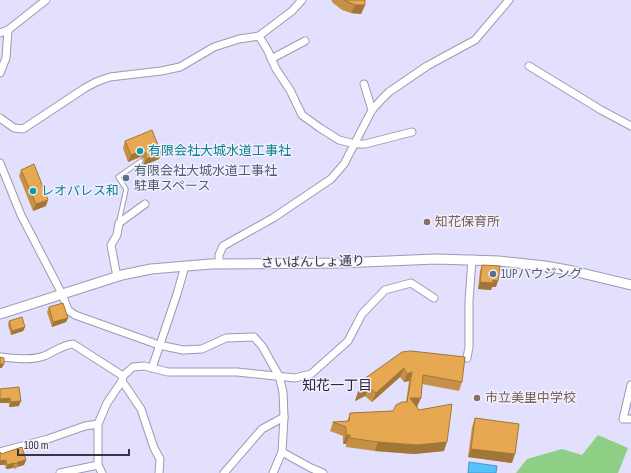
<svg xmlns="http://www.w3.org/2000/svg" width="631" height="473" font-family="'Sofia Sans Condensed','Noto Sans JP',sans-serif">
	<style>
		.green { fill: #8ece85 }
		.water { fill: #57c1fa; stroke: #4e97c3 }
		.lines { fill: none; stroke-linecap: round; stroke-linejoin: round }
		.service-casing { stroke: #9c99b5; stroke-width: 5.5 }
		.minor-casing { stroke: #9c99b5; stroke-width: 9 }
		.secondary-casing { stroke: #9c99b5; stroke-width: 11 }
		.service { stroke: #fff; stroke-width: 3.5 }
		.minor { stroke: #fff; stroke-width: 7 }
		.secondary { stroke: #fff; stroke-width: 9 }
		.wall { fill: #c69146 }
		.shaded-wall { fill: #a17639 }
		.building { fill: #e6a951; stroke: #a17639 }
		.culture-dot { fill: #0f9aa8; stroke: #f1f0fc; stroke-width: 1.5 }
		.service-dot { fill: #5c6f8a; stroke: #f1f0fc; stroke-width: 1.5 }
		.education-dot { fill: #8d6e63; stroke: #f1f0fc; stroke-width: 1.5 }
		.labels { text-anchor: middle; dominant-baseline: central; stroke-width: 3; stroke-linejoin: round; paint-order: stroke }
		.culture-label { font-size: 13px; fill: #0d838f; stroke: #f1f0fc; text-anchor: start }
		.service-label { font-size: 13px; fill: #4e5e75; stroke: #f1f0fc; text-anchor: start }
		.education-label { font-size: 13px; fill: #785e54; stroke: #f1f0fc; text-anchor: start }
		.street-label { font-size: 13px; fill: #383642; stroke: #f1f0fc }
		.neighbourhood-label { font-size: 14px; fill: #2a273d; stroke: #f1f0fc }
	</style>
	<rect width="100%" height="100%" fill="#e3e0fd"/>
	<polygon class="green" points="598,435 628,448 618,473 516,473 527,459 562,449 582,455"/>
	<polygon class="water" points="469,462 497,466 496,473 468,473"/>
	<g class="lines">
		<g class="service-casing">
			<path id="service" d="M119 222C121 211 124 200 126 189L118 177 141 161"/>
		</g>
		<g class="minor-casing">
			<g id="minor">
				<polyline points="0,33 8,30 46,0"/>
				<polyline points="259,36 292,11 302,0"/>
				<polyline points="271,59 305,41"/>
				<polyline points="529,66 601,110 631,126"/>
				<polyline points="0,73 6,58 8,30"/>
				<polyline points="364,84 372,110"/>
				<polyline points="0,118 14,128 23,129 85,88 96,82 110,77 161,71 180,67 214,47 239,39 259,36 268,51 276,69 290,90 302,115 320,128 339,140 355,144 365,144 412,132"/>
				<polyline points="0,163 21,215 62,294 68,310 75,315 159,345 183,350 202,349 226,338 254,337 262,346 279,376 283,392 284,417 282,452 311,468 323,473"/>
				<polyline points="219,263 219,255 223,246 273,218 331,179 344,164 372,110 380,101 389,92 427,66 475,40 509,0"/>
				<polyline points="117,277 111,245 117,235 119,223 145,204"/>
				<path d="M0 357C13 358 31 361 44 356 54 352 62 345 73 344L123 376"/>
				<polyline points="467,358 469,347 469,301 472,259"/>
				<polyline points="152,368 177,294 185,266"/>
				<polyline points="122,381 141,409 154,448 160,459 159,473"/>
				<polyline points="631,385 623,419 631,419"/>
				<polyline points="0,452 48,439 85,426 98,424"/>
				<polyline points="60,473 98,465"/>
				<polyline points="102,473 98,465 98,424 107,403 122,381 123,376 133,367 144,366 168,372 237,372 295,378 311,374 348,341 362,314 385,290 411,283 434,298"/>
				<polyline points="224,473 262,429 284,417"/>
				<polyline points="273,473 282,452"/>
			</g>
		</g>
		<g class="secondary-casing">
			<polyline id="secondary" points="0,314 122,275 151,269 211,264 340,263 436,259 499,261 545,266 573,271 631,285"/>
		</g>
		<use href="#service" class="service"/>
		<use href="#minor" class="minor"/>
		<use href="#secondary" class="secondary"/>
	</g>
	<g class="wall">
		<polygon points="331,0 365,0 365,5 361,14 351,13 342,10 333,3"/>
		<polygon points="125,141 159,159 143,166 144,159 140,157 128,162 123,148"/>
		<polygon points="21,170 46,206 33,211 19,176"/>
		<polygon points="482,265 496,287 492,287 491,290 478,289 480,271"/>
		<polygon points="49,307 68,318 66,322 52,327 47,312"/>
		<polygon points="9,321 25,327 23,331 11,335 8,325"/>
		<polygon points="402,352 462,382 459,391 422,384 417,407 444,451 414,454 375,451 346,447 346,444 343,444 343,436 330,431 333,422 347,422 350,413 393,411 406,402 409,381 404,382 400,377 372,402 365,396 355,401 358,392 361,389 360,388 364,379"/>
		<polygon points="0,389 19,406 9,407 9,403"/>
		<polygon points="475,418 512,463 468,457 472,427"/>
		<polygon points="0,452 1,454 26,460 24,465 17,467 16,469 13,468 6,469 5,465 0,465"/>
	</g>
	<g class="shaded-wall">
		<polygon points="355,5 365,5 361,14 351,13"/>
		<polygon points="142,150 140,157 128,162 131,155"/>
		<polygon points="161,153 159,159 143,166 146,159"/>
		<polygon points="48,200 46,206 33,211 36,204"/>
		<polygon points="493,280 498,281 496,287 492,287 491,290 478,289 480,282"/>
		<polygon points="68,318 66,322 52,327 53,322"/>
		<polygon points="25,327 23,331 11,335 12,331"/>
		<polygon points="0,364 4,364 2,368 0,368"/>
		<polygon points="404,368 400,377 372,402 376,393"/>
		<polygon points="412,372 409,381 404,382 407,374"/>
		<polygon points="369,387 365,396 355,401 358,392"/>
		<polygon points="10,398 9,403 0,403 0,399"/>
		<polygon points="410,398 421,398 417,407 406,406"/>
		<polygon points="21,401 19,406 9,407 11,402"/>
		<polygon points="346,435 350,435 346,444 343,444"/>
		<polygon points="378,442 447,442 444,451 414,454 375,451"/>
		<polygon points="471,449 515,454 512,463 468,457"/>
		<polygon points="6,460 5,465 0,465 0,461"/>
		<polygon points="26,460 24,465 17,467 18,462"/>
		<polygon points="14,463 13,468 6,469 7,465"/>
	</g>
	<g class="building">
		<polygon points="344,0 365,0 365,5 355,5"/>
		<polygon points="152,130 161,153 146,159 146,153 142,150 131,155 125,141"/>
		<polygon points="34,164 48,200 36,204 21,170"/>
		<polygon points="482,265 500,266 498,281 493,280 493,283 480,282"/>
		<polygon points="63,303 68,318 53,322 49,307"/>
		<polygon points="22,317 25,327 12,331 9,321"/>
		<polygon points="411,351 465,357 462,382 423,375 421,398 410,398 419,410 452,404 447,442 417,445 378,442 350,438 350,435 346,435 346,427 333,422 349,421 350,413 393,411 396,405 402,402 407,402 412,372 407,374 404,368 376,393 369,387 358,392 367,383 364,379 402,352"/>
		<polygon points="0,357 4,358 4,364 0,364"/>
		<polygon points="19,387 21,401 11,402 10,398 0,399 0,389"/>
		<polygon points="475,418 519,424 515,454 471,449"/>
		<polygon points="22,447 26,460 18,462 17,464 14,463 7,465 6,460 0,461 0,452 1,454"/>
	</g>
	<g class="culture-dot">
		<circle cx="140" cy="151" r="4"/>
		<circle cx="33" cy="191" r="4"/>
	</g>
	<g class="service-dot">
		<circle cx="126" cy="178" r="4"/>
		<circle cx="493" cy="274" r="4"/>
	</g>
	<g class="education-dot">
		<circle cx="427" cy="222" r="4"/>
		<circle cx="477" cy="398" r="4"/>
	</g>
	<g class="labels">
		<g class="culture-label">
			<text x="148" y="151">有限会社大城水道工事社</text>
			<text x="41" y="191">レオパレス和</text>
		</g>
		<g class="service-label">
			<text x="134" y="171">有限会社大城水道工事社<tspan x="134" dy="15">駐車スペース</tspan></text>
			<text x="501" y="274">1UPハウジング</text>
		</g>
		<g class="education-label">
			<text x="435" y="222">知花保育所</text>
			<text x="485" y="398">市立美里中学校</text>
		</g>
		<g class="street-label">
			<text transform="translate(313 262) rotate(-1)">さいばんしょ通り</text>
		</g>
		<g class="neighbourhood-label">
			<text x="337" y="385">知花一丁目</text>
		</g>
	</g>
	<path d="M18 449v6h111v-6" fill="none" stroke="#383642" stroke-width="2"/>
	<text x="24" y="449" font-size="12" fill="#383642" stroke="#f1f0fc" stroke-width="3" paint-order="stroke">100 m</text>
</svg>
